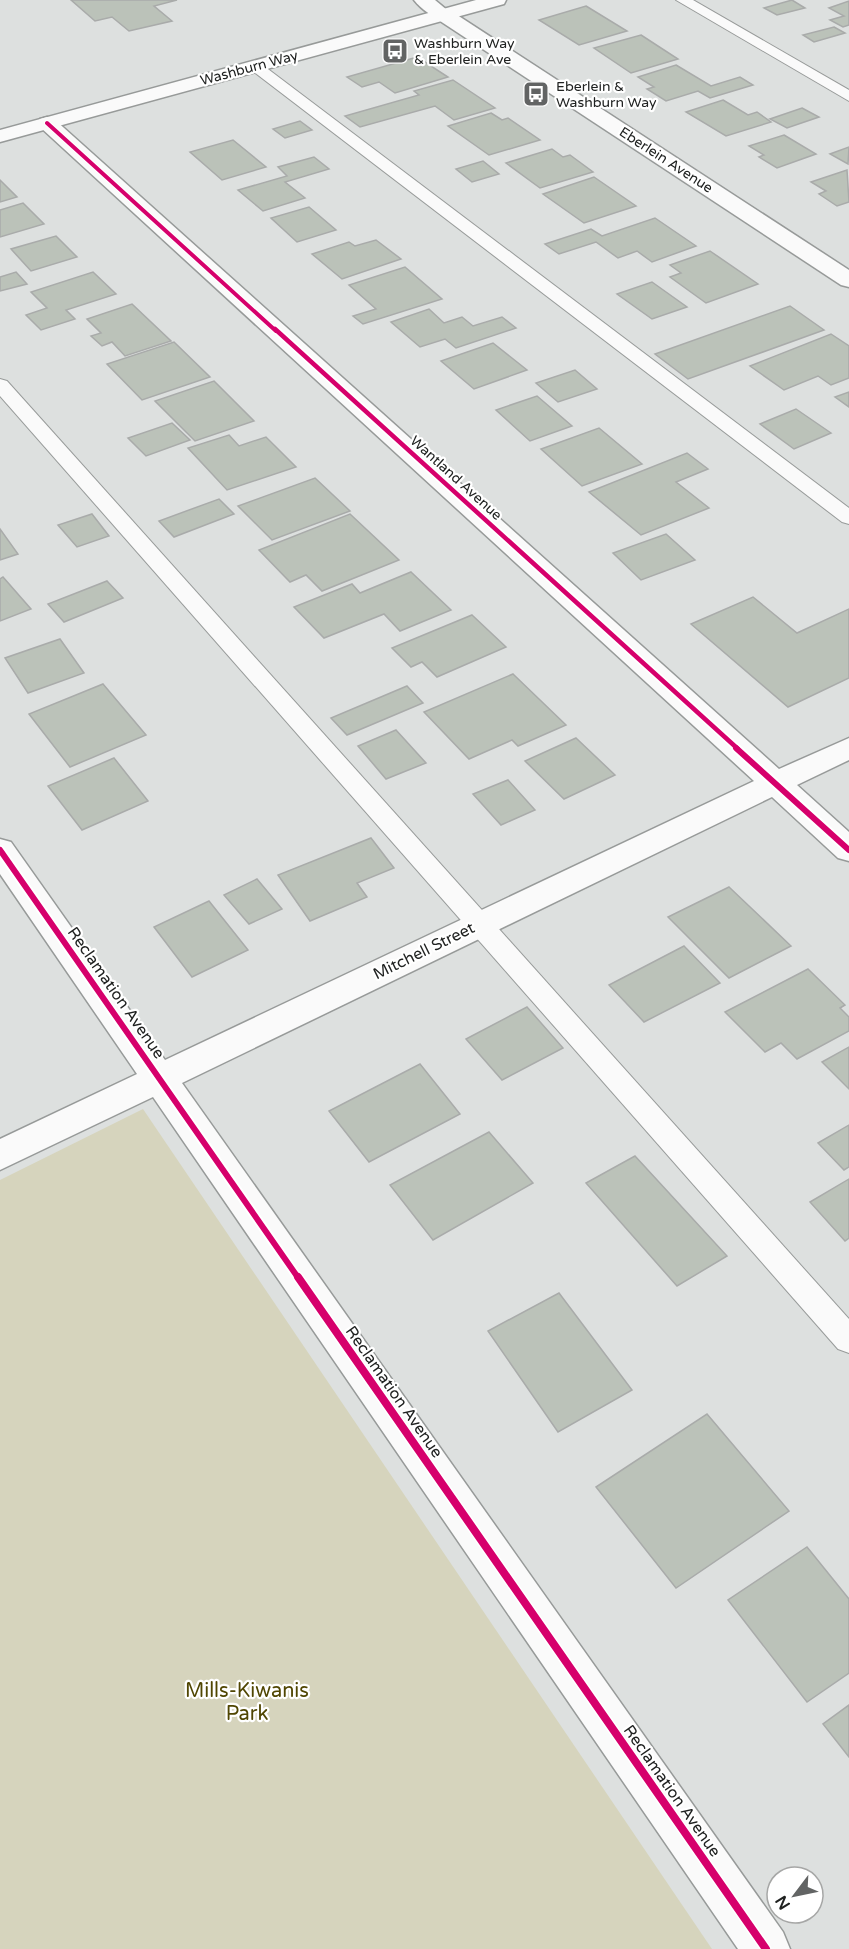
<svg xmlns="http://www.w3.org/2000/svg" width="849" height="1949" font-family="'Varela Round',sans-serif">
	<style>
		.green { fill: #d6d4bd }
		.building { fill: #bbc2b9; stroke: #a9abaa; stroke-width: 1.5 }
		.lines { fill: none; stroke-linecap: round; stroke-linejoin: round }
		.lane-casing { stroke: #979a99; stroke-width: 2 }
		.street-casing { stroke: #979a99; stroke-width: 3 }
		.secondary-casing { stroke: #979a99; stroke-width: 3 }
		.primary-casing { stroke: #979a99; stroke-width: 3 }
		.lane { fill: #fafafa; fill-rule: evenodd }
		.street { fill: #fafafa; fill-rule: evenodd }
		.secondary { fill: #fafafa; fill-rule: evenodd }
		.primary { fill: #fafafa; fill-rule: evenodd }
		.cycleway-far3-casing { stroke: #fff; stroke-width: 6 }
		.cycleway-far2-casing { stroke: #fff; stroke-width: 8 }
		.cycleway-far1-casing { stroke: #fff; stroke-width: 10 }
		.cycleway-casing { stroke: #fff; stroke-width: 11 }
		.cycleway-far3 { stroke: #d6006c; stroke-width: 4 }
		.cycleway-far2 { stroke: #d6006c; stroke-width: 4.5 }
		.cycleway-far1 { stroke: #d6006c; stroke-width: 6 }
		.cycleway { stroke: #d6006c; stroke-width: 8 }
		.labels { text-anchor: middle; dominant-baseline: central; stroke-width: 4.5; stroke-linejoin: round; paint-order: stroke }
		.far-poi-label { font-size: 14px; fill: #202221; stroke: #fff; text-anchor: start }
		.far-street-label { font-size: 14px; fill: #202221; stroke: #fff }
		.street-label { font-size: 16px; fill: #202221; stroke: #fff }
		.near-park-label { font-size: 20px; fill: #504602; stroke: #fff }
	</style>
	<rect width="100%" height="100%" fill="#dde0df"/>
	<polygon class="green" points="143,1109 712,1949 0,1949 0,1180"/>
	<g class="building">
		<polygon points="71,0 177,0 154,6 172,21 129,31 112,17 95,21"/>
		<polygon points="792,0 805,8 777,15 764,8"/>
		<polygon points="849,1 849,25 843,27 830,20 844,16 829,8"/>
		<polygon points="586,6 627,31 579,45 539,20"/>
		<polygon points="834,27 845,33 814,42 803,35"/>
		<polygon points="641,35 678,59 631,73 594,48"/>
		<polygon points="417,57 448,77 395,93 379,82 362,87 347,77"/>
		<polygon points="676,65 711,86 740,77 753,85 710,98 698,91 666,101 647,89 654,87 638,77"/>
		<polygon points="453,80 495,108 454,120 435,106 360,127 345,116 419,95 414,91"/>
		<polygon points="723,100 748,115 757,112 771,122 726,136 686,112"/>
		<polygon points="802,108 819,117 787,128 770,119"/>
		<polygon points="491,113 502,120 508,118 540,140 489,155 448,126"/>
		<polygon points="300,121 312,130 285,138 273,129"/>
		<polygon points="784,135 816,154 777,168 759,157 764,155 749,146"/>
		<polygon points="233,140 266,167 222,180 190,152"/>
		<polygon points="849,147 848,164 830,154"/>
		<polygon points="552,149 563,157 570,155 593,172 540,188 506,163"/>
		<polygon points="314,157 329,169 285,182 305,198 263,211 238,190 287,176 278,167"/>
		<polygon points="483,161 499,174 472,182 456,169"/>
		<polygon points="847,170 849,202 837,206 819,194 826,191 811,182"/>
		<polygon points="594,177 636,206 584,223 543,194"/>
		<polygon points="0,180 17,197 0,202"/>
		<polygon points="23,203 44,224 0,237 0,210"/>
		<polygon points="309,207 336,230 297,242 271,218"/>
		<polygon points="655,218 696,246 652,262 637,251 618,258 596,242 559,254 545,244 591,229 602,236"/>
		<polygon points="56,236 77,257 31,271 11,249"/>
		<polygon points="376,240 401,259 342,279 312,254 349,242 355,246"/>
		<polygon points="710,251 758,284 706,303 670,277 681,273 670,265"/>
		<polygon points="405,267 442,299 363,324 353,316 376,309 349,285"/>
		<polygon points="16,272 27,284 0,291 0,277"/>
		<polygon points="93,272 116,294 66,310 75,319 41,330 26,315 47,308 31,292"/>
		<polygon points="652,282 687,307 652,319 617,294"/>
		<polygon points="132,304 171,341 125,356 112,342 102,346 91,336 101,333 87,319"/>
		<polygon points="790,306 824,330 688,379 655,354"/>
		<polygon points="429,309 444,323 462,317 473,326 502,317 516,328 456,348 445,339 420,347 391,322"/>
		<polygon points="831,334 849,346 849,378 831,385 818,376 784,390 750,366"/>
		<polygon points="174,342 210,377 142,400 107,364"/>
		<polygon points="493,343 527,370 474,389 441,361"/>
		<polygon points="575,370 597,389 558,402 536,383"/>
		<polygon points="214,381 254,421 195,441 155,401"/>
		<polygon points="849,392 849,407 835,397"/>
		<polygon points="537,396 572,426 530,441 496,410"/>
		<polygon points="796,409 831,433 794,449 760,424"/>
		<polygon points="172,423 190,440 146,456 128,438"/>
		<polygon points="599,428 642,464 582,486 541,449"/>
		<polygon points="229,435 239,446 266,437 296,467 227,490 188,448"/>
		<polygon points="687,453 708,469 676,482 709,508 641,535 589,492"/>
		<polygon points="315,478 350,511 272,540 238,506"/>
		<polygon points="219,499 234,514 174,537 159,521"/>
		<polygon points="92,514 109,536 77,547 58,525"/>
		<polygon points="350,514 399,560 322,591 306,575 290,582 259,550"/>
		<polygon points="0,529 18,554 0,560"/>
		<polygon points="666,534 695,560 641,580 613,553"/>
		<polygon points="411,572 451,610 400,631 384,614 324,638 294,607 352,584 360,593"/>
		<polygon points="3,577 31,609 0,621 0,579"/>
		<polygon points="107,581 123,598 64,622 48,604"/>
		<polygon points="753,597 797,633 849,609 849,678 788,707 691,624"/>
		<polygon points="472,615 506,647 437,677 422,662 411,667 392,648"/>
		<polygon points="60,639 84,673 28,693 5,658"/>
		<polygon points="513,674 566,725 518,746 512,740 469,759 424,712"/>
		<polygon points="103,684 146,735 70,767 29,714"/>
		<polygon points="407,686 423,703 347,735 331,718"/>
		<polygon points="396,730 426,763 386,779 358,746"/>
		<polygon points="576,738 615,775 564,799 525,761"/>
		<polygon points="114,758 148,801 82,830 48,786"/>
		<polygon points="508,780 535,810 501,825 473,794"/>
		<polygon points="371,838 394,868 357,883 367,897 310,921 278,875"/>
		<polygon points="257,879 282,909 249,924 224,895"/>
		<polygon points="729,887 791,946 729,978 668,917"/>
		<polygon points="209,901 248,950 192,977 154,927"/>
		<polygon points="684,946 720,983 644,1022 609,985"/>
		<polygon points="808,969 845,1005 840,1008 849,1017 849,1031 797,1059 781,1043 765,1052 725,1012"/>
		<polygon points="527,1007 563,1048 502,1080 466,1039"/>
		<polygon points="849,1047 849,1089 822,1062"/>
		<polygon points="420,1064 460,1114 369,1162 329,1111"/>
		<polygon points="849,1125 849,1167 844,1170 818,1143"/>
		<polygon points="489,1132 533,1183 433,1240 390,1185"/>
		<polygon points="635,1156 727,1256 677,1286 586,1183"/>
		<polygon points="849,1179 849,1238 845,1241 810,1202"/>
		<polygon points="559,1293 632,1390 558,1432 488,1331"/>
		<polygon points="707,1414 789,1511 676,1588 596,1487"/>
		<polygon points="807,1547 849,1599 849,1673 807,1702 728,1600"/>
		<polygon points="849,1705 849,1757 823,1724"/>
	</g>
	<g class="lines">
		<g class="lane-casing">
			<g id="lane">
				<polygon points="676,0 693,0 849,90 849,101"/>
				<polygon points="255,61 260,63 849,508 849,524 842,522 250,69 247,66"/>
				<polygon points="0,379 7,381 849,1319 849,1353 838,1349 0,396"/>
			</g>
		</g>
		<g class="street-casing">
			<g id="street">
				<polygon points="444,9 451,11 849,270 849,287 841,285 437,19 435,15 437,11"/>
				<polygon points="47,117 54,119 779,769 849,738 849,760 797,785 849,832 849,861 838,858 772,797 182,1083 783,1932 790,1949 738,1949 153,1097 0,1170 0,1139 137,1074 0,874 0,839 11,842 165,1060 754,781 40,127 37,123 40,119"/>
			</g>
		</g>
		<g class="secondary-casing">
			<path id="secondary" d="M414 0H435L453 15 451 19C437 22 422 10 414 0Z"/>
		</g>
		<g class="primary-casing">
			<polygon id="primary" points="476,0 506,0 504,4 0,142 0,130"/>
		</g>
		<use href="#lane" class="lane"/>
		<use href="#street" class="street"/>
		<use href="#secondary" class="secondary"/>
		<use href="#primary" class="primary"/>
		<g class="cycleway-far3-casing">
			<polyline id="cycleway-far3" points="47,123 276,331"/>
		</g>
		<g class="cycleway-far2-casing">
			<polyline id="cycleway-far2" points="275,329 738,749"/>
		</g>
		<g class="cycleway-far1-casing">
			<g id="cycleway-far1">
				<polyline points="736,748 849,850"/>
				<polyline points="0,850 299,1279"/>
			</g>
		</g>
		<g class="cycleway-casing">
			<polyline id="cycleway" points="298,1277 766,1949"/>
		</g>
		<use href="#cycleway-far3" class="cycleway-far3"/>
		<use href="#cycleway-far2" class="cycleway-far2"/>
		<use href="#cycleway-far1" class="cycleway-far1"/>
		<use href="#cycleway" class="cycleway"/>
	</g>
	<defs>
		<g id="bus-square" transform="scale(1.35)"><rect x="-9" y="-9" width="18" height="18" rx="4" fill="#626464" stroke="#fff"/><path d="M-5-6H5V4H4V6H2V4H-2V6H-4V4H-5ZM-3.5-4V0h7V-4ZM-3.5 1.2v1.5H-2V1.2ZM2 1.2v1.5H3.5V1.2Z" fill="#fff"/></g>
	</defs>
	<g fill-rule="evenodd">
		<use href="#bus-square" x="395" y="51"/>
		<use href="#bus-square" x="536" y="94"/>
	</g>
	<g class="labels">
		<g class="far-poi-label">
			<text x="414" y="43">Washburn Way<tspan x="414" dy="16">&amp; Eberlein Ave</tspan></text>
			<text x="556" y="86">Eberlein &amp;<tspan x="556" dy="16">Washburn Way</tspan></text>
		</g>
		<g class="far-street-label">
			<text transform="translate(249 68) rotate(-15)">Washburn Way</text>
			<text transform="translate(666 160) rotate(33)">Eberlein Avenue</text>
			<text transform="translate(456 478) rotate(42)">Wantland Avenue</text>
		</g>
		<g class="street-label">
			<text transform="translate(424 951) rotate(-26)">Mitchell Street</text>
			<text transform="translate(116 993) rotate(55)">Reclamation Avenue</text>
			<text transform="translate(394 1392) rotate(55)">Reclamation Avenue</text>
			<text transform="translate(672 1791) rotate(55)">Reclamation Avenue</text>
		</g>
		<g class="near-park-label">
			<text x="247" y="1691">Mills-Kiwanis<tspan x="247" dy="23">Park</tspan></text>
		</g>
	</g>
	<g transform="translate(795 1895) rotate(238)"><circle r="28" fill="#ffffff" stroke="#a6a7a6" stroke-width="1.5"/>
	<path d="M0-4.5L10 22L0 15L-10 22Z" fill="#626464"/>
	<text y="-9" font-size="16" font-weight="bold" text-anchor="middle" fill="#202221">N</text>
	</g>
</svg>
